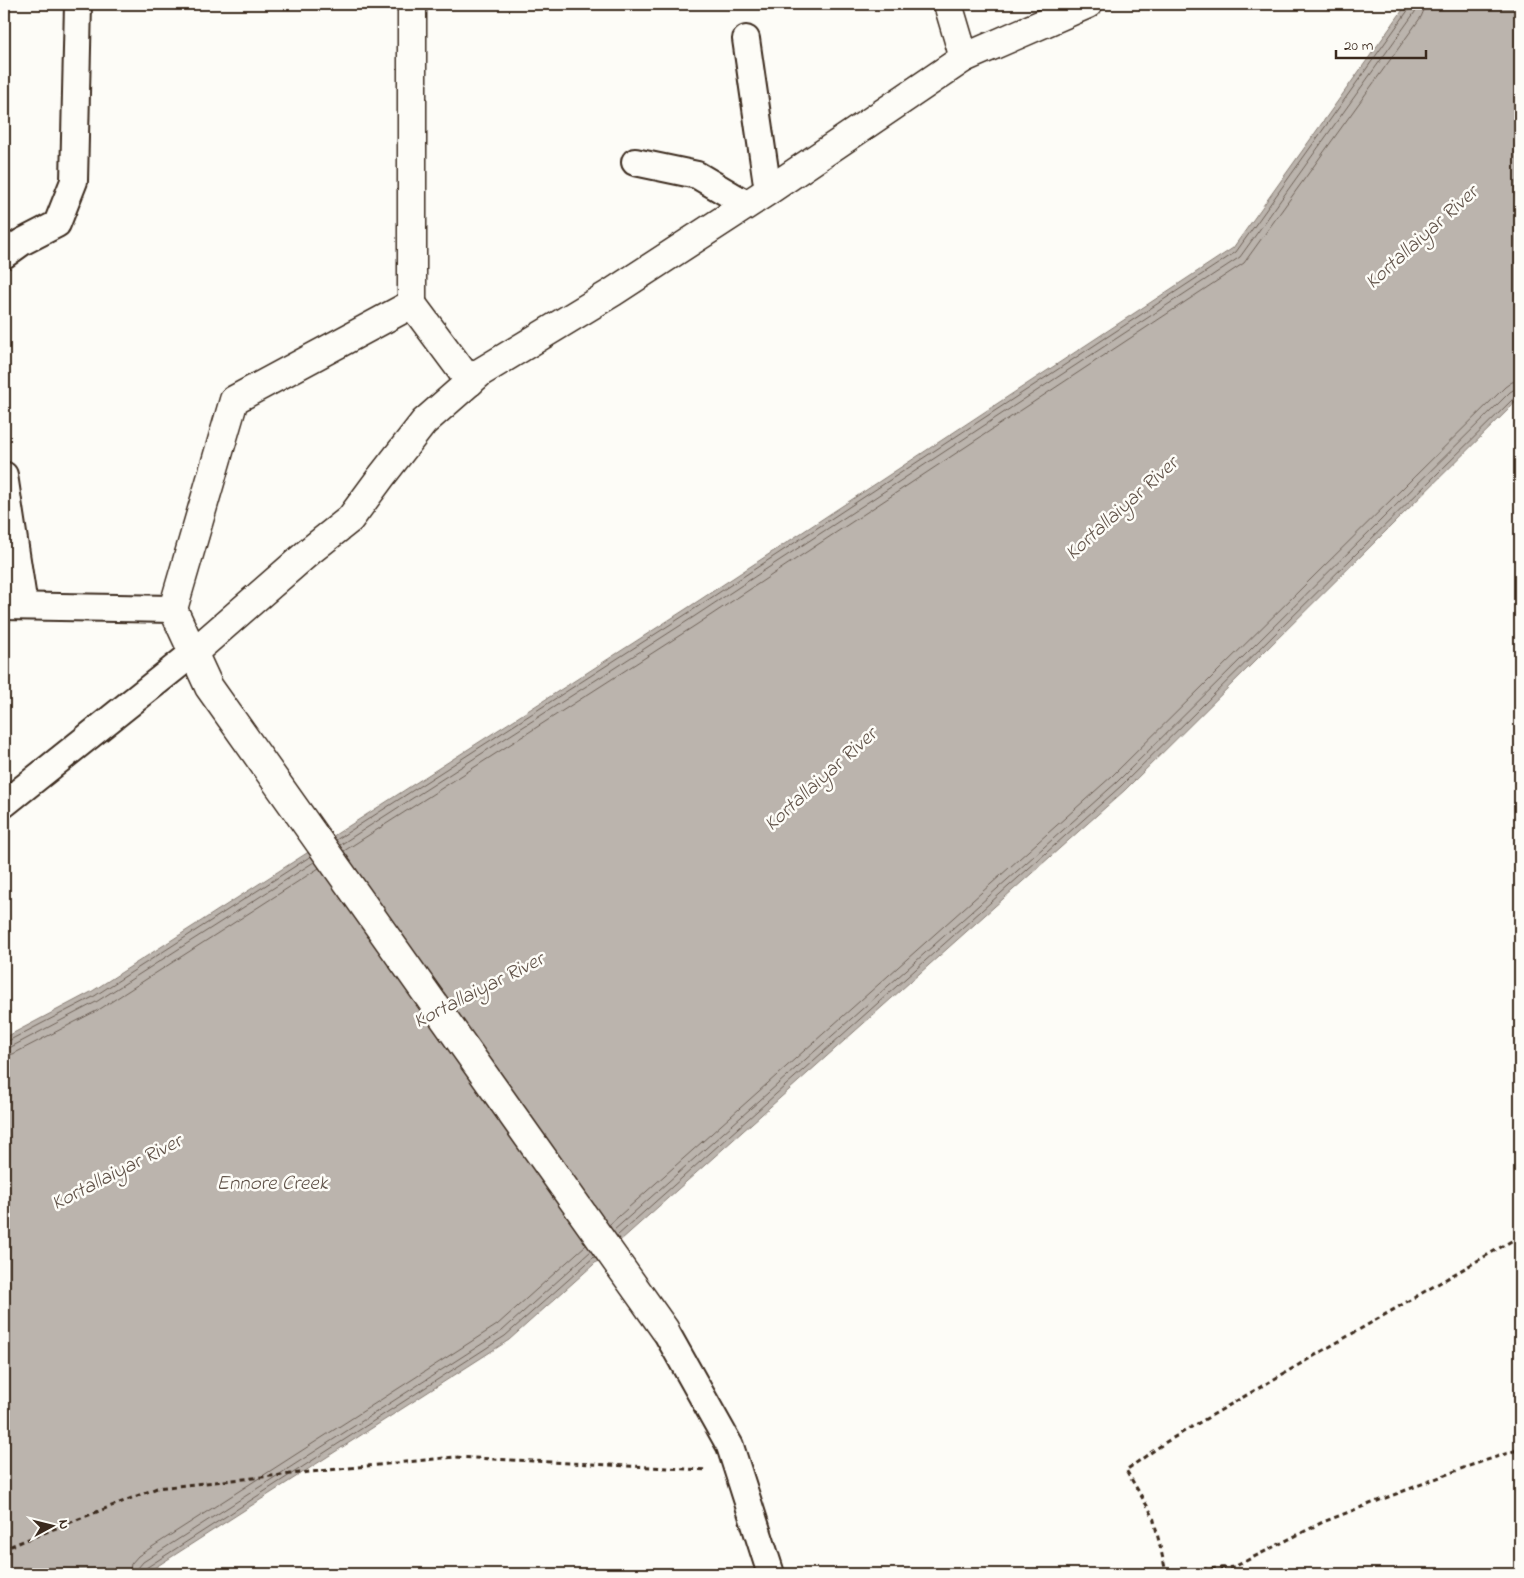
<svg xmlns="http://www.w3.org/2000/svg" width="1524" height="1578" font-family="'Indie Flower',sans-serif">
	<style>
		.water { fill: #bbb4ad; stroke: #887d74 }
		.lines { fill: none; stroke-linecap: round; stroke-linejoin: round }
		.shore { stroke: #6e6157; stroke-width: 1 }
		.minor-casing { stroke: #3b2a1e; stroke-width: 30 }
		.tertiary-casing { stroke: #3b2a1e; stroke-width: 31 }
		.path { stroke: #3b2a1e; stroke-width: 3; stroke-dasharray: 5 4; stroke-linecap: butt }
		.minor { stroke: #fdfcf7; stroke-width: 26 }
		.tertiary { stroke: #fdfcf7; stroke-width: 28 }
		.labels { text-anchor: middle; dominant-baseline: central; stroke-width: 5; stroke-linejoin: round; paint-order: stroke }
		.water-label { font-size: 21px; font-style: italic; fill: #615349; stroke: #fdfcf7 }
	</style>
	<rect width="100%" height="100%" fill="#fdfcf7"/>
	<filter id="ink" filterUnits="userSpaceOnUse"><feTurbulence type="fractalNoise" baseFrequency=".02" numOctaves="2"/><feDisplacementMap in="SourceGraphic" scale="10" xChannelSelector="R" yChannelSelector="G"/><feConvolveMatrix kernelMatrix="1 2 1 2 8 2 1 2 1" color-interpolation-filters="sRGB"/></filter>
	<g filter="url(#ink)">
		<polygon class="water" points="1407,4 1520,4 1520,398 1125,790 509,1340 145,1574 4,1574 4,1038 91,992 686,609 1233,248"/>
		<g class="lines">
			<g class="shore">
				<polyline points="336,840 688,613 1236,252 1409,9 1411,4"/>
				<polyline points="340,845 692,618 1240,257 1415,12 1417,4"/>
				<polyline points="344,851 696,625 1244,263 1421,17 1424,10 1424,4"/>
				<polyline points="4,1042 8,1041 93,997 311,856"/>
				<polyline points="4,1048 11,1047 96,1002 314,862"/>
				<polyline points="4,1055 13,1054 100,1009 319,868"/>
				<polyline points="609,1225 1112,776 1505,387 1512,382 1520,381"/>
				<polyline points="613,1231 1117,782 1510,392 1515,389 1520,389"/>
				<polyline points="617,1236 1121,786 1515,397 1520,395"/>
				<polyline points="129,1574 131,1564 138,1556 497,1325 586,1245"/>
				<polyline points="137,1574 138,1568 143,1562 502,1331 591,1251"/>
				<polyline points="143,1574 146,1568 505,1336 594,1257"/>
			</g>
			<g class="minor-casing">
				<g id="minor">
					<polyline points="746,39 768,191"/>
					<polyline points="635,162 697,175 746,204"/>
					<polyline points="4,255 22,242 57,224 74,181 78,4"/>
					<polyline points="4,475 24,606"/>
					<polyline points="4,606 173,609"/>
					<polyline points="4,804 193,653"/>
					<polyline points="665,1330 730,1446 771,1574"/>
				</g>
			</g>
			<g class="tertiary-casing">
				<g id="tertiary">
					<polyline points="412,4 412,304 234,400 173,609 209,687 665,1330"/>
					<polyline points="948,4 964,58 1088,4"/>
					<polyline points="412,304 470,382"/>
					<polyline points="193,653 311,550 350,519 381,477 424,422 481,372 613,292 768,191 964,58"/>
				</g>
			</g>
			<g class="path">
				<polyline points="4,1553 11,1546 157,1488 454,1457 707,1470"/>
				<polyline points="1195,1571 1203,1574"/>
				<polyline points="1166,1572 1234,1567 1323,1522 1466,1467 1520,1449"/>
				<polyline points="1163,1574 1166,1572 1153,1516 1126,1470 1166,1442 1520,1236"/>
			</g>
			<use href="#minor" class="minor"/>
			<use href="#tertiary" class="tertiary"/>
		</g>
	</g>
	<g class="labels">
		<g class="water-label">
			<text transform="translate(1422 238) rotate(-42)">Kortallaiyar River</text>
			<text transform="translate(1122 509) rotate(-42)">Kortallaiyar River</text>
			<text transform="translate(821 780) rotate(-42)">Kortallaiyar River</text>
			<text transform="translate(479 991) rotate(-27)">Kortallaiyar River</text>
			<text transform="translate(117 1173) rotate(-27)">Kortallaiyar River</text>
			<text x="272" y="1184">Ennore Creek</text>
		</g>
	</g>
	<rect width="1524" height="1578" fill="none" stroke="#fdfcf7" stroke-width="20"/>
	<rect x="10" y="10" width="1504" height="1558" fill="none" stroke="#3b2a1e" stroke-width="2" filter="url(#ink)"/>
	<g transform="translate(52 1526) rotate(83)" stroke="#fdfcf7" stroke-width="4" paint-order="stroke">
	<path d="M0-4L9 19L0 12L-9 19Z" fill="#3b2a1e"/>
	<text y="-8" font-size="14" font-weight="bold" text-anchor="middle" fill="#3b2a1e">N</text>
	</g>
	<path d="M1336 50v8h90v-8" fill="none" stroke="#3b2a1e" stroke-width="2.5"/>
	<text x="1344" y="50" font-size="15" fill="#3b2a1e" stroke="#fdfcf7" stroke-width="4" paint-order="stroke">20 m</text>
</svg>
